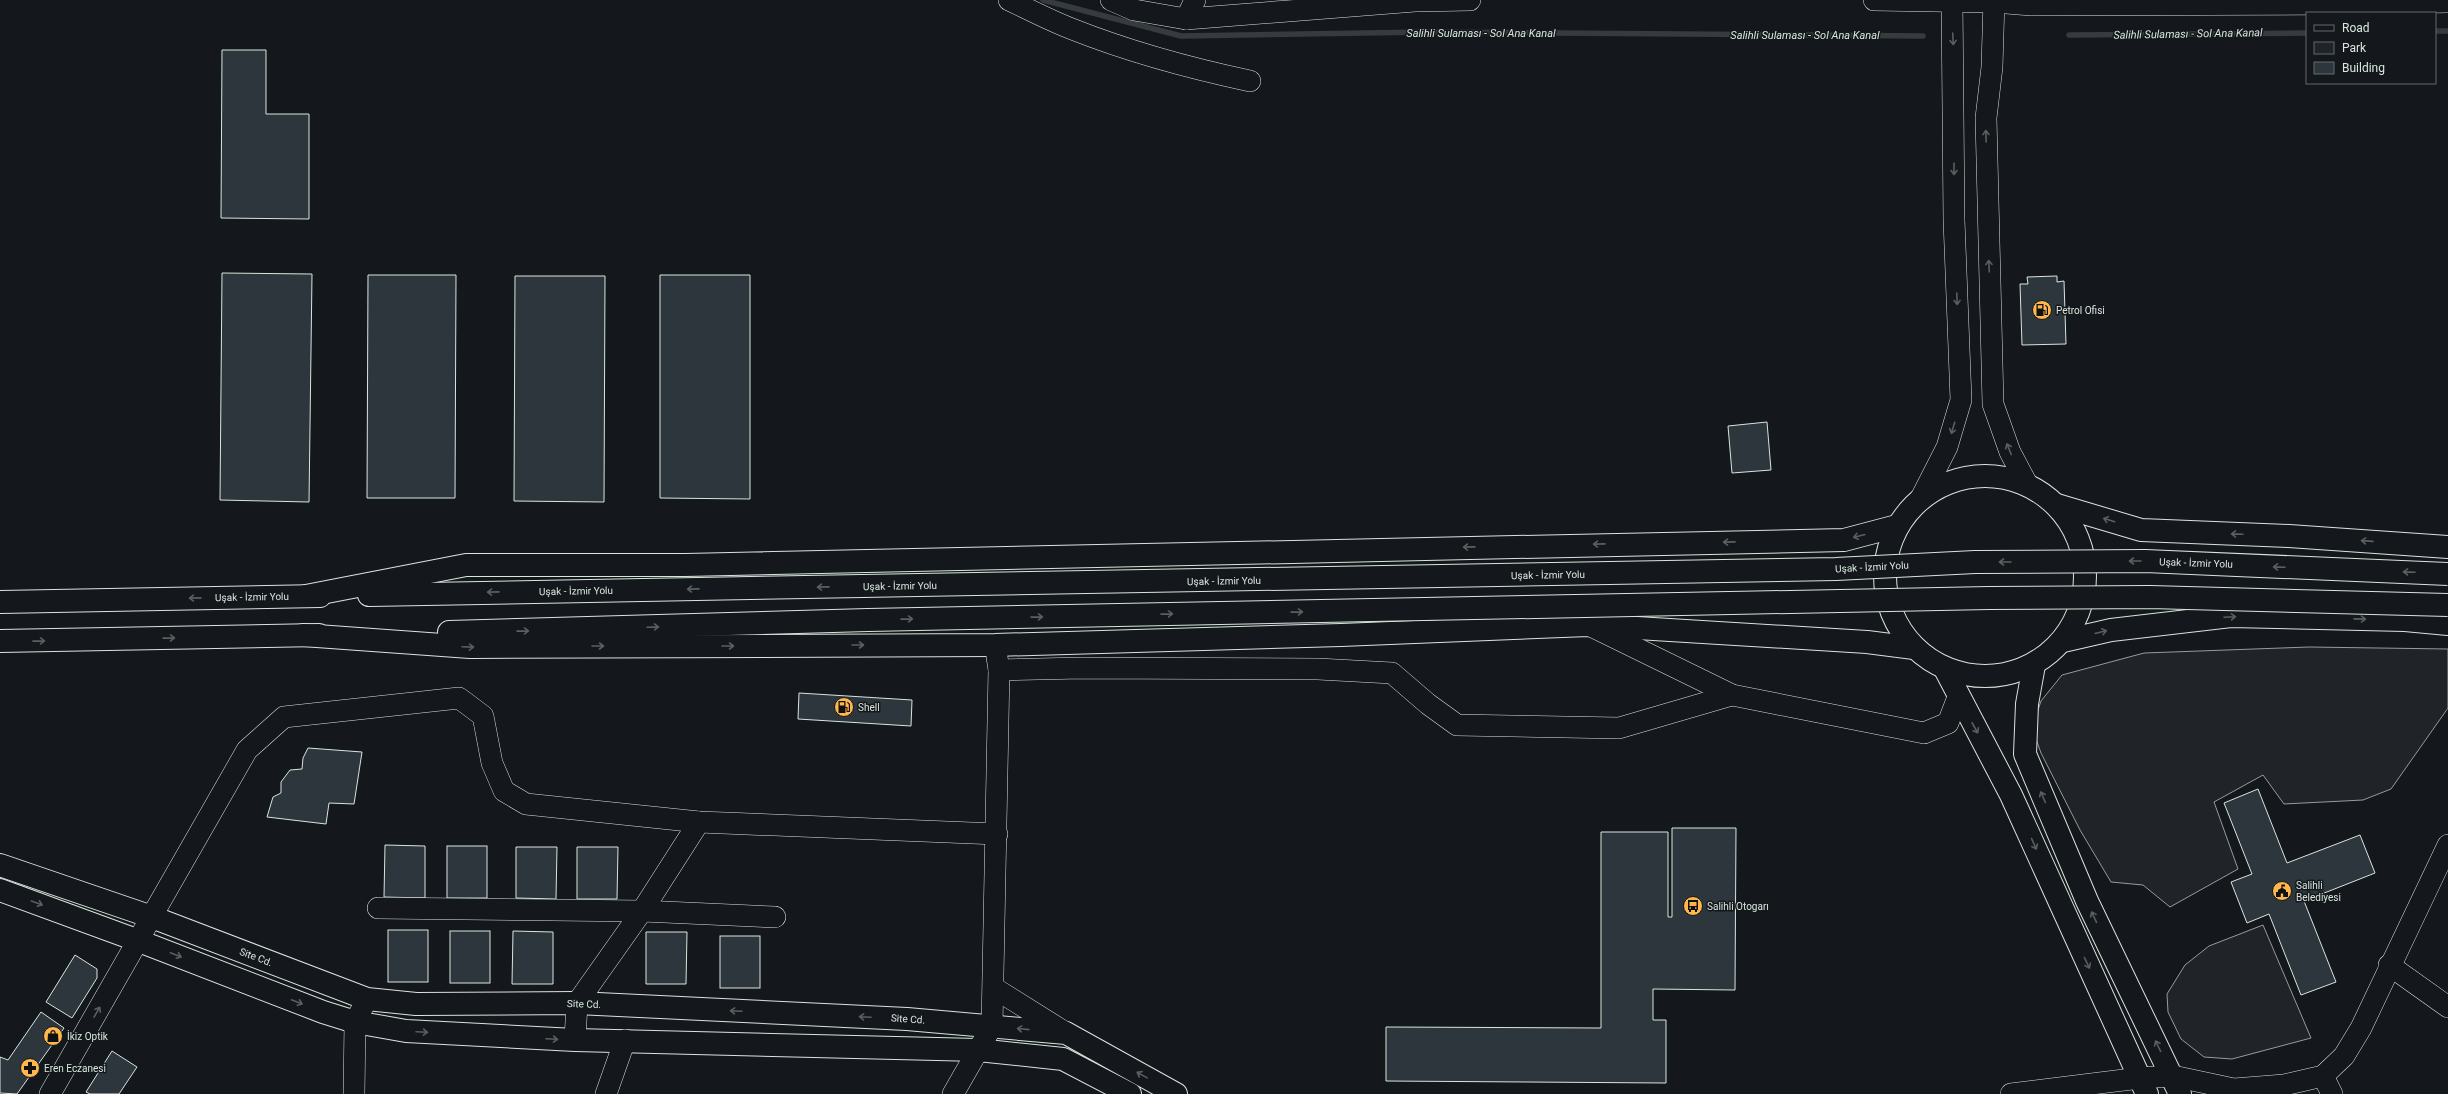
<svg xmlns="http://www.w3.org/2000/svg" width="2448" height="1094" font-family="Roboto,sans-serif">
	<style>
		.green { fill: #202428; stroke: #939e99 }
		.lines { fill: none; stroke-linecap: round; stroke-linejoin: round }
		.stream { stroke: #363b3e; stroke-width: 5.5 }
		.building { fill: #2c363c; stroke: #d8e6dc }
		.minor-casing { stroke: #d8e6dc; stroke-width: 22 }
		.major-casing { stroke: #d8e6dc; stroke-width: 24 }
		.highway-casing { stroke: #d8e6dc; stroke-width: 24 }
		.minor { stroke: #14181c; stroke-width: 21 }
		.major { stroke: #14181c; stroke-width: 22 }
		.highway { stroke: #14181c; stroke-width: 22 }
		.highway-bridge-casing { stroke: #d8e6dc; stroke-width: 24; stroke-linecap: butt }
		.highway-bridge { stroke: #14181c; stroke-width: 22 }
		.oneway { stroke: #59605f }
		.labels { text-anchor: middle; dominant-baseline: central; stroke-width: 3; stroke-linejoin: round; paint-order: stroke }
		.poi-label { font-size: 10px; fill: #d8e6dc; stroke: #14181c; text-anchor: start }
		.street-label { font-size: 10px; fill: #d8e6dc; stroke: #14181c }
		.water-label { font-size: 11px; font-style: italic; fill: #d8e6dc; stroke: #14181c }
	</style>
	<rect width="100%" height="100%" fill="#14181c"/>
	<g class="green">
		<polygon points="2309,647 2448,649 2448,708 2391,789 2363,800 2284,804 2263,775 2214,802 2238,869 2170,907 2143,885 2111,882 2080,830 2041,753 2032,728 2041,701 2062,675 2144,653"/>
		<polygon points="2263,925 2311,1038 2232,1059 2204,1057 2181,1039 2168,1012 2167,994 2185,965 2209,946"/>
	</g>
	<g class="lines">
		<g class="stream">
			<polyline points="1043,0 1181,36 1427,32 1923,36"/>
			<polyline points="2435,31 2448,31"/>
			<polyline points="2069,35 2307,33"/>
		</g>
	</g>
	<g class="building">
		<polygon points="222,50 266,50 266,114 309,114 309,219 221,218"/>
		<polygon points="222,273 312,274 309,502 220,500"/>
		<polygon points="368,275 456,275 455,498 367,498"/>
		<polygon points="660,275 750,275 750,499 660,498"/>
		<polygon points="515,276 605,276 604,502 514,501"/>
		<polygon points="2057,276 2057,282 2064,281 2066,344 2022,345 2020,284 2028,284 2027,277"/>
		<polygon points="1767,422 1771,470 1732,473 1728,426"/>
		<polygon points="799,693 912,700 911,726 798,719"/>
		<polygon points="308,748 362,752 354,804 329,803 326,824 267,817 273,797 281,793 281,782 290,770 302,769 303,758"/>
		<polygon points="2258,789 2287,863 2360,835 2375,873 2304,901 2336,982 2301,995 2269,914 2247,923 2231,882 2252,874 2224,803"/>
		<polygon points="1672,828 1736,828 1735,990 1653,989 1653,1020 1666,1020 1666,1083 1386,1081 1386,1027 1601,1028 1601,832 1668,832 1668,917 1672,917"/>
		<polygon points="385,845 425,846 425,898 384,897"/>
		<rect x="447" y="846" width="40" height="52"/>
		<polygon points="516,847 557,847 556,899 516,898"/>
		<polygon points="577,847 618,847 617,899 577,899"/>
		<rect x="388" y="930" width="40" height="52"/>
		<rect x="450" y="931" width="40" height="52"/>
		<polygon points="513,931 553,932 553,984 512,984"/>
		<polygon points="646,932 687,932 686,984 646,984"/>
		<rect x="720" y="936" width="40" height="52"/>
		<polygon points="75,955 97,969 97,978 72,1018 46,1002"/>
		<polygon points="41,1012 64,1028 17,1094 0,1093 0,1057 8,1060"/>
		<polygon points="112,1051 137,1067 119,1094 90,1094 86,1092"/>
	</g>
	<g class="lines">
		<g class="minor-casing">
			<g id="minor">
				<path d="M1009 0C1030 10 1051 21 1072 29 1130 52 1189 68 1250 81"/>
				<polyline points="1111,0 1134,10 1186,19 1415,1 1470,0"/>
				<polyline points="1874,0 1994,2 2031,5 2335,4 2448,2"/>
				<polyline points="1994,0 1992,67 1986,118 1993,404 2010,452 2027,484"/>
				<polyline points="1186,19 1195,0"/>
				<polyline points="1921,498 1947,447 1961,400 1954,220 1952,0"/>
				<polyline points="1589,625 1732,695"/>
				<polyline points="999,670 1081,668 1318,669 1392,673 1428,704 1457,725 1619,728 1732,695 1924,733 1948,723 1958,697"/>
				<polyline points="378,908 642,911 775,917"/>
				<polyline points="2389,965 2448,1007"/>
				<polyline points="994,988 1066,1033"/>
				<polyline points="575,1040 577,1003 642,911 699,822"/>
				<polyline points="2323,1076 2332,1094"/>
				<polyline points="50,1094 247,750 284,717 459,698 483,716 492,763 504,791 526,804 699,822 997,834"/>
				<polyline points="354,1094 355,1022 367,999"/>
				<polyline points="606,1094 625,1040"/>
				<polyline points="953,1094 992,1026 999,670 997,657"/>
				<polyline points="2011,1094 2140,1078 2173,1076 2234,1089 2284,1085 2323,1076 2344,1056 2361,1028 2448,845"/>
			</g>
		</g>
		<g class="major-casing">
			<g id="major">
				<circle cx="1985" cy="576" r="100"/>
				<polyline points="2034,665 2027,704 2025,754 2087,901 2180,1094"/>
				<polyline points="1945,669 2011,795 2147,1094"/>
				<polyline points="0,865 152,917 367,999 416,1004 577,1003 907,1019 1066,1033 1176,1094"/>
				<polyline points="0,890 139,941 323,1012 355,1022 406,1031 575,1040 978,1050 1063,1059 1130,1094"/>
			</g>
		</g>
		<g class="highway-casing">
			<g id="highway">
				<polyline points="2057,505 2141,530 2289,536 2448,547"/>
				<polyline points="369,595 862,586"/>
				<polyline points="306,596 466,565 685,565 1844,540 1897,526"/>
				<polyline points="0,602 320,596"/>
				<polyline points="449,632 868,620"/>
				<polyline points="303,635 470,647 995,645 1341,635 1588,625 1867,642 1914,648"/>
				<polyline points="0,641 319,635"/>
				<polyline points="2063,641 2111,630 2231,616 2405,620 2448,624"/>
			</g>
		</g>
		<use href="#minor" class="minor"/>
		<use href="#major" class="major"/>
		<use href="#highway" class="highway"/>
		<g class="highway-bridge-casing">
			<g id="highway-bridge">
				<polyline points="862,586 1836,569 1975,562 2145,561 2448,574"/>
				<polyline points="868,620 1989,598 2150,597 2448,605"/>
			</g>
		</g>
		<use href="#highway-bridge" class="highway-bridge"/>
	</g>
	<defs><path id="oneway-shaft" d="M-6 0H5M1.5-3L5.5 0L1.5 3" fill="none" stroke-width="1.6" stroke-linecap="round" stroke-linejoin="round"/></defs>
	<g class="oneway">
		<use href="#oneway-shaft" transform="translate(1953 39) rotate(87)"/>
		<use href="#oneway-shaft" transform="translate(1986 136) rotate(-91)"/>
		<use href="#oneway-shaft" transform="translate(1954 169) rotate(90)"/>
		<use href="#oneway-shaft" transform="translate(1989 266) rotate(-93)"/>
		<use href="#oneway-shaft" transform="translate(1957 299) rotate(88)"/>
		<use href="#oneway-shaft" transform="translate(1953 428) rotate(107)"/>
		<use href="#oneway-shaft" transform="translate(2009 449) rotate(-112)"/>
		<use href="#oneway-shaft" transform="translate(2109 520) rotate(-163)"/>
		<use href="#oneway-shaft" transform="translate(2237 534) rotate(-178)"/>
		<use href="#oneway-shaft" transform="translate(1859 536) rotate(166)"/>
		<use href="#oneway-shaft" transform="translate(2367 541) rotate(-176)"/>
		<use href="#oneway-shaft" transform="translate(1729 542) rotate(179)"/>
		<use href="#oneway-shaft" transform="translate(1599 544) rotate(179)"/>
		<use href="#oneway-shaft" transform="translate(1469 547) rotate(179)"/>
		<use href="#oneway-shaft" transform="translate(2135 561) rotate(180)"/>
		<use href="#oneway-shaft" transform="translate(2005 562) rotate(180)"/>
		<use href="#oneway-shaft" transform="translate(2279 567) rotate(-178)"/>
		<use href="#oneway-shaft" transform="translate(2409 572) rotate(-178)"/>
		<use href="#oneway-shaft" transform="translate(823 587) rotate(179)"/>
		<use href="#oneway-shaft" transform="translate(693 589) rotate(179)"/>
		<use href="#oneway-shaft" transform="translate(493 592) rotate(179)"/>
		<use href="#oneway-shaft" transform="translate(195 598) rotate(179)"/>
		<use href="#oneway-shaft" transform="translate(1297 612) rotate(-1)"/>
		<use href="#oneway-shaft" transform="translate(1167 614) rotate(-1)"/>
		<use href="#oneway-shaft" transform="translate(1037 617) rotate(-1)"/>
		<use href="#oneway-shaft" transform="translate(2230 617) rotate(-3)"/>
		<use href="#oneway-shaft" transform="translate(907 619) rotate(-1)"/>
		<use href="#oneway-shaft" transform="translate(2360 619) rotate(1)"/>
		<use href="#oneway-shaft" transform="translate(653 627) rotate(-2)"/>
		<use href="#oneway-shaft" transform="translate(523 631) rotate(-1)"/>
		<use href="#oneway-shaft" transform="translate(2101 632) rotate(-14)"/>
		<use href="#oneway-shaft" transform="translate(169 638) rotate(-1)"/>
		<use href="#oneway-shaft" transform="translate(39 641) rotate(-1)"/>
		<use href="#oneway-shaft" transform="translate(858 645)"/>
		<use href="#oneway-shaft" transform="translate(598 646)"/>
		<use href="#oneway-shaft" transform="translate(728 646)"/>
		<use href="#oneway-shaft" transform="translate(468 647) rotate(2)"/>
		<use href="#oneway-shaft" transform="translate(1975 728) rotate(61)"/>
		<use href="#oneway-shaft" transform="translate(2043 797) rotate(-113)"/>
		<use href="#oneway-shaft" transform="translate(2034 844) rotate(66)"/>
		<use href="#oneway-shaft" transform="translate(37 903) rotate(20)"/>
		<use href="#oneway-shaft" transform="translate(2094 917) rotate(-115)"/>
		<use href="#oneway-shaft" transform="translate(176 955) rotate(21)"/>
		<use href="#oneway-shaft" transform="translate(2087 963) rotate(65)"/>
		<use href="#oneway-shaft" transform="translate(297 1002) rotate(21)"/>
		<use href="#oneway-shaft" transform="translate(736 1011) rotate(-177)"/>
		<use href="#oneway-shaft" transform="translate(97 1012) rotate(-60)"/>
		<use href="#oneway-shaft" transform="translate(865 1017) rotate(-177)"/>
		<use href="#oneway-shaft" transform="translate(1023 1029) rotate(-174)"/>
		<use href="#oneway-shaft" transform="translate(422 1032) rotate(3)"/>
		<use href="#oneway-shaft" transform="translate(552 1039) rotate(3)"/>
		<use href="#oneway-shaft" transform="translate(2158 1046) rotate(-116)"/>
		<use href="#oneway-shaft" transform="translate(1142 1075) rotate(-151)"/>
	</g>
	<defs>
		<g id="fuel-disc" transform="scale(1)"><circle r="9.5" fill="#ffb74d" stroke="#14181c"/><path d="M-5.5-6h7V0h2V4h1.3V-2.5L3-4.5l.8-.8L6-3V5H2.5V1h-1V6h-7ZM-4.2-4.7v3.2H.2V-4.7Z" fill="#111"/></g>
		<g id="civic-disc" transform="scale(1)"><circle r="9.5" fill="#ffb74d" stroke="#14181c"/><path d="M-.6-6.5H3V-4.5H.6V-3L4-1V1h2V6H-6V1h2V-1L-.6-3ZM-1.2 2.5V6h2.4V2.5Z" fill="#111"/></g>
		<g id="bus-disc" transform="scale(1)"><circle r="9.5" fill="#ffb74d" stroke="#14181c"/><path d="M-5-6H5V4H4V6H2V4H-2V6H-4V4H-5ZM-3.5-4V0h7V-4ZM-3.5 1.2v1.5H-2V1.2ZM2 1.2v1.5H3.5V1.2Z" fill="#111"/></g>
		<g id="shop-disc" transform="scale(1)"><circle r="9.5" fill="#ffb74d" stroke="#14181c"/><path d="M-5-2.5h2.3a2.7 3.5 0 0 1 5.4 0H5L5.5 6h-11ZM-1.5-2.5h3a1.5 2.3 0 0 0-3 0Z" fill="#111"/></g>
		<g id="pharmacy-disc" transform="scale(1)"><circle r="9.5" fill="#ffb74d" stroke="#14181c"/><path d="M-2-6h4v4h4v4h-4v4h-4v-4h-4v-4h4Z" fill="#111"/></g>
	</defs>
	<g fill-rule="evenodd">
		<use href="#fuel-disc" x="2042" y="310"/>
		<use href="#fuel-disc" x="844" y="707"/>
		<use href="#civic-disc" x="2282" y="891"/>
		<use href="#bus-disc" x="1693" y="906"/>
		<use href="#shop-disc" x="53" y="1036"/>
		<use href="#pharmacy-disc" x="30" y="1068"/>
	</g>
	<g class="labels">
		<g class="poi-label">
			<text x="2056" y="310">Petrol Ofisi</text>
			<text x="858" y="707">Shell</text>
			<text x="2296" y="885">Salihli<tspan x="2296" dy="12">Belediyesi</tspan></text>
			<text x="1707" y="906">Salihli Otogarı</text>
			<text x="67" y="1036">İkiz Optik</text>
			<text x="44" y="1068">Eren Eczanesi</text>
		</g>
		<g class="street-label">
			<text transform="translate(2196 563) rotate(2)">Uşak - İzmir Yolu</text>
			<text transform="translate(1872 567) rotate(-3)">Uşak - İzmir Yolu</text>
			<text transform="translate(1548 575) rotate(-1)">Uşak - İzmir Yolu</text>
			<text transform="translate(1224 581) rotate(-1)">Uşak - İzmir Yolu</text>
			<text transform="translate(900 586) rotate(-1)">Uşak - İzmir Yolu</text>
			<text transform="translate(576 591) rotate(-1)">Uşak - İzmir Yolu</text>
			<text transform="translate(252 597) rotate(-1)">Uşak - İzmir Yolu</text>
			<text transform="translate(256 957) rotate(21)">Site Cd.</text>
			<text transform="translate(584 1004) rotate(2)">Site Cd.</text>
			<text transform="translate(908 1019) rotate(4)">Site Cd.</text>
		</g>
		<g class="water-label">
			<text x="1481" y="33">Salihli Sulaması - Sol Ana Kanal</text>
			<text transform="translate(2188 34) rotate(-1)">Salihli Sulaması - Sol Ana Kanal</text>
			<text x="1805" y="35">Salihli Sulaması - Sol Ana Kanal</text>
		</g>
	</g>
	<rect x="2306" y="12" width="130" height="72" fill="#14181c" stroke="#626a69"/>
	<rect x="2314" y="25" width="20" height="6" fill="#14181c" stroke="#626a69"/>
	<text x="2342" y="32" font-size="12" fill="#d8e6dc">Road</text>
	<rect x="2314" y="42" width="20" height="12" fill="#202428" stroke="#626a69"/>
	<text x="2342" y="52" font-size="12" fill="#d8e6dc">Park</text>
	<rect x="2314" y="62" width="20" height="12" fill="#2c363c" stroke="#626a69"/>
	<text x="2342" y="72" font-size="12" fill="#d8e6dc">Building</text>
</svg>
